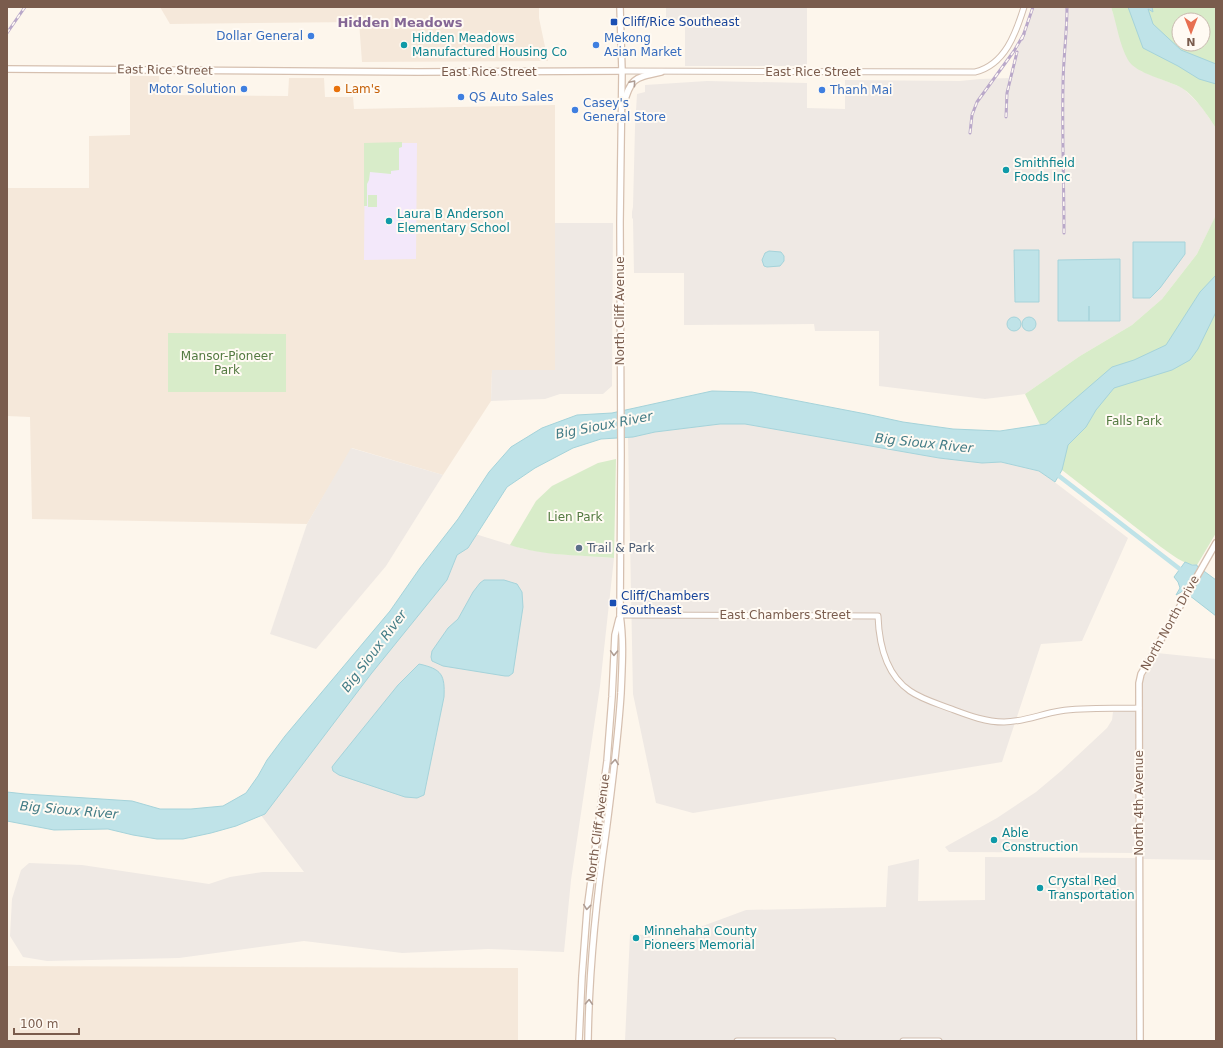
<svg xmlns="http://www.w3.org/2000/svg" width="1223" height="1048" font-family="'DejaVu Sans',sans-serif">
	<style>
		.residential { fill: #f5e8da }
		.industrial { fill: #efe9e4 }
		.education { fill: #f3e8fa }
		.green { fill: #d8ecc9; fill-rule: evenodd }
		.water { fill: #bfe3e8; stroke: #a5d3da }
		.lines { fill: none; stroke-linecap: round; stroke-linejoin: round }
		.canal { stroke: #bfe3e8; stroke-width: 4.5 }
		.tertiary-casing { stroke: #d1beb0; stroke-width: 7 }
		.secondary-casing { stroke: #d6c0b0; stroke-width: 8 }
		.tertiary { stroke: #fff; stroke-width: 5 }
		.secondary { stroke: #fff; stroke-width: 5.5 }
		.rail-casing { stroke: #b9a8c9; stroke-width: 3 }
		.rail { stroke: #fffaf3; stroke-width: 1.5; stroke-dasharray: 4.5; stroke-linecap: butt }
		.oneway { stroke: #af9d94 }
		.transit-dot { fill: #1a4fb4; stroke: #fffaf3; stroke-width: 1.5 }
		.shop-dot { fill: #3f7fe0; stroke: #fffaf3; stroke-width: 1.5 }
		.culture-dot { fill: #0f9aa8; stroke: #fffaf3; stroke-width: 1.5 }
		.food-dot { fill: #e8710a; stroke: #fffaf3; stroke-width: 1.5 }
		.service-dot { fill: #5c6f8a; stroke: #fffaf3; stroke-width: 1.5 }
		.labels { text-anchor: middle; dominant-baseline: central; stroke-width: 4; stroke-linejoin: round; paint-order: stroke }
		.transit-label { font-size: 12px; fill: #164399; stroke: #fffaf3; text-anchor: start }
		.shop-label { font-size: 12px; fill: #366cbe; stroke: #fffaf3; text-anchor: start }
		.culture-label { font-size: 12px; fill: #0d838f; stroke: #fffaf3; text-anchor: start }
		.street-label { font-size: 12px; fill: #7a5c4d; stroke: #fffaf3 }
		.food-label { font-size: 12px; fill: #c56008; stroke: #fffaf3; text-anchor: start }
		.park-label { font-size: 12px; fill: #537a41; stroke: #fffaf3 }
		.service-label { font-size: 12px; fill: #4e5e75; stroke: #fffaf3; text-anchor: start }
		.neighbourhood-label { font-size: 13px; font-weight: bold; fill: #846695; stroke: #fffaf3 }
		.water-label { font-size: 13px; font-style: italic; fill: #437c86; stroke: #fffaf3 }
	</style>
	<rect width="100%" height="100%" fill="#fdf6ec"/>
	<g class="residential">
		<polygon points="160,7 539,7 539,18 548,61 362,62 359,22 170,24"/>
		<polygon points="130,76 159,76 160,95 288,96 289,78 324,78 325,97 353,97 354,109 555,105 555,370 492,370 491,401 443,475 352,448 307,524 32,519 30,417 7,416 7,188 89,188 89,136 130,135"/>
		<polygon points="7,966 518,968 518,1041 7,1041"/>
	</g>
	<g class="industrial">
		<polygon points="666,7 807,7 807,66 685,66 685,20 666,20"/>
		<polygon points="1033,7 1111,7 1115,19 1141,71 1183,88 1201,106 1216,128 1216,215 1214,220 1197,254 1162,299 1132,325 1080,356 1025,394 985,399 879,386 879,331 815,331 814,324 684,325 684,273 634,273 633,219 632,218 632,212 633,207 635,127 637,94 645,92 645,85 707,81 807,83 807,108 845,109 845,80 960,81 980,79 1010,78 1018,48"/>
		<polygon points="555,223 613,223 612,386 603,394 560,394 545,399 491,401 492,370 555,370"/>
		<polygon points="720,424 745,424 939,458 982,463 1001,462 1040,471 1128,538 1082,641 1041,644 1002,762 693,813 656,803 633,694 628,437 655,432"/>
		<polygon points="351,448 443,475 386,566 316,649 270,634 307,524"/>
		<polygon points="472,533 524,549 557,554 614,558 600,686 571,880 564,952 488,949 402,953 304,941 179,958 47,961 23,957 10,936 12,899 21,870 29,863 82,865 209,884 230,877 263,872 304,872 257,810"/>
		<polygon points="1157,653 1216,659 1216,860 1142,859 1142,681"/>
		<polygon points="1136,710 1137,853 949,852 945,847 997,818 1036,792 1061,771 1107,728 1112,720 1113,712"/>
		<polygon points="985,857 1137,858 1137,1041 625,1041 630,934 647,935 669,944 692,930 746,910 886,907 888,866 919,859 918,901 985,900"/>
	</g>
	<polygon class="education" points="365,143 417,143 416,259 364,260"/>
	<g class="green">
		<path d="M1111 7H1216V128C1208 116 1195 96 1182 88 1168 80 1136 74 1128 60 1119 44 1117 24 1111 7ZM1179 20H1203V44H1179Z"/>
		<polygon points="402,142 402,147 399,148 399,170 391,171 391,174 370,172 369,180 367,184 367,206 364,206 364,143"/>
		<rect x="368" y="195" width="9" height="12"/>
		<path d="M1216 215V533L1197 565C1184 565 1171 554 1161 547L1062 470 1025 394 1080 356 1132 325 1162 299 1197 254Z"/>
		<polygon points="168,333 286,334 286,392 168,392"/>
		<path d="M616 459 614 558C580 555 543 556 510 545L536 501 552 486 598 463Z"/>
	</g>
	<g class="water">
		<polygon points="1128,7 1152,7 1153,12 1148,9 1153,24 1181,50 1216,64 1216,84 1199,79 1178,66 1143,48"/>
		<polygon points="1133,242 1185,242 1185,254 1160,288 1150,298 1133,298"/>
		<polygon points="1014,250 1039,250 1039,302 1015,302"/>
		<polygon points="769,251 781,252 784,256 784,261 780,266 767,267 764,266 762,260 765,253"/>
		<polygon points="1120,259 1120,321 1089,321 1089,306 1089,321 1058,321 1058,260"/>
		<polygon points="1216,275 1216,312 1198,349 1190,360 1172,370 1114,388 1096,410 1086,427 1068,445 1062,470 1055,482 1039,471 1001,462 982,463 939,458 745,424 720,424 655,432 633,437 601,439 573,448 535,468 507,487 468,548 457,555 447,580 371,674 265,814 236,826 211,833 183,839 157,839 133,835 108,829 54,830 7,821 7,792 25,794 132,801 160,809 191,809 223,806 246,793 258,776 267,760 285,736 390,611 420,568 458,519 489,472 511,447 542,428 577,415 612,413 712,391 752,392 866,414 903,422 953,429 1000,431 1046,424 1112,367 1134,360 1166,345 1200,292"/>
		<circle cx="1014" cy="324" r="7"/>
		<circle cx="1029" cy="324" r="7"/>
		<polygon points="1185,562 1192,565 1197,565 1197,566 1216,580 1216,616 1185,592 1183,591 1176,595 1180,588 1178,582 1174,577"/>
		<polygon points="484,580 504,580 517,584 522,592 523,607 513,673 509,676 505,676 443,666 432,661 431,657 432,651 448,628 458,619 473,592 480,583"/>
		<path d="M419 664C442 669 445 675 444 697L424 795 417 798 405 797 339 775 333 771 332 767 335 763 398 685Z"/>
	</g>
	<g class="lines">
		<polyline class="canal" points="1056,472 1059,476 1185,573"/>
		<g class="tertiary-casing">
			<g id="tertiary">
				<path d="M622 71 975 72C1005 65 1016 33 1024 7"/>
				<path d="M620 615 878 616C879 644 885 674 910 691 923 700 939 704 954 710 970 716 986 722 1004 722 1023 722 1041 714 1060 711 1086 707 1113 709 1139 708"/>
				<polyline points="737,1041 833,1041"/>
				<polyline points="903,1041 939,1041"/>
			</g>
		</g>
		<g class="secondary-casing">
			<g id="secondary">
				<polyline points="7,69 418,72 622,71"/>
				<path d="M623 106C631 78 633 78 661 72"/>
				<polyline points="579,1041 582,976 587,910 607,761 612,697 615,635 619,619"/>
				<path d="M588 1041C589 971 596 901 606 832 612 786 618 740 621 693 622 667 624 641 620 615L621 455 620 222 622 71 620 7"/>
				<polyline points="1140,1041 1139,683 1141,674 1150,659 1216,543"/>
			</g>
		</g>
		<use href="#tertiary" class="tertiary"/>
		<use href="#secondary" class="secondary"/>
		<g class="rail-casing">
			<g id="rail">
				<polyline points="7,33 25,7"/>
				<polyline points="1022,39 1033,7"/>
				<polyline points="1006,117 1007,93 1017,52"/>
				<polyline points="970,133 972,115 977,102 1014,51 1024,34"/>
				<path d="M1064 233C1064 184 1062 135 1063 86 1063 60 1067 34 1067 7"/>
			</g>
		</g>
		<use href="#rail" class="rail"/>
	</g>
	<defs><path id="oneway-chevron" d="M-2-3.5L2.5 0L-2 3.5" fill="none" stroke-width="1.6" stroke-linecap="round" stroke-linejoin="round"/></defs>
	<g class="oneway">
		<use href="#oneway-chevron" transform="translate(633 83) rotate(-50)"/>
		<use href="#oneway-chevron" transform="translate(614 653) rotate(92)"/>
		<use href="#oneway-chevron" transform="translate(615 762) rotate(-84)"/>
		<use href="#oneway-chevron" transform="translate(587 907) rotate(96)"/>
		<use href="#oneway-chevron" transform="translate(589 1002) rotate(-87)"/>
	</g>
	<g class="transit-dot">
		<rect x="610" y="18" width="8" height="8" rx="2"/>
		<rect x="609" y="599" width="8" height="8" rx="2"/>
	</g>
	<g class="shop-dot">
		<circle cx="311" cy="36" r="4"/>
		<circle cx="596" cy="45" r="4"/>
		<circle cx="244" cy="89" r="4"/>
		<circle cx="822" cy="90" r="4"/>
		<circle cx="461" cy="97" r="4"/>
		<circle cx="575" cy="110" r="4"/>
	</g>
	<g class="culture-dot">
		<circle cx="404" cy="45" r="4"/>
		<circle cx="1006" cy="170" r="4"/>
		<circle cx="389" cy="221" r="4"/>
		<circle cx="994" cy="840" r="4"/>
		<circle cx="1040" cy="888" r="4"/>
		<circle cx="636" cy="938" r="4"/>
	</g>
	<circle class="food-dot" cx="337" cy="89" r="4"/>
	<circle class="service-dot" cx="579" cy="548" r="4"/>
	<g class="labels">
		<g class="transit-label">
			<text x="622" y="22">Cliff/Rice Southeast</text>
			<text x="621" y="596">Cliff/Chambers<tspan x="621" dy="14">Southeast</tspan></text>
		</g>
		<g class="shop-label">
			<text x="303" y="36" text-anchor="end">Dollar General</text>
			<text x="604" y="38">Mekong<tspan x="604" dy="14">Asian Market</tspan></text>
			<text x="236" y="89" text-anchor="end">Motor Solution</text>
			<text x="830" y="90">Thanh Mai</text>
			<text x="469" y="97">QS Auto Sales</text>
			<text x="583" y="103">Casey's<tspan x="583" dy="14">General Store</tspan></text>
		</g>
		<g class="culture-label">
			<text x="412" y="38">Hidden Meadows<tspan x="412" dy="14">Manufactured Housing Co</tspan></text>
			<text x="1014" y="163">Smithfield<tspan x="1014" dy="14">Foods Inc</tspan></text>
			<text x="397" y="214">Laura B Anderson<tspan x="397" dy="14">Elementary School</tspan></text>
			<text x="1002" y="833">Able<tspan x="1002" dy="14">Construction</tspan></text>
			<text x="1048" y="881">Crystal Red<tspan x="1048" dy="14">Transportation</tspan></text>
			<text x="644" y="931">Minnehaha County<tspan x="644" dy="14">Pioneers Memorial</tspan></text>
		</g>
		<g class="street-label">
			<text transform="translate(165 70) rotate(1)">East Rice Street</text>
			<text x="489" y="72">East Rice Street</text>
			<text x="813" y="72">East Rice Street</text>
			<text transform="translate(620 311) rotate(-90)">North Cliff Avenue</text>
			<text x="785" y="615">East Chambers Street</text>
			<text transform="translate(1170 623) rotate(-61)">North North Drive</text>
			<text transform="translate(1139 803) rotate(-90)">North 4th Avenue</text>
			<text transform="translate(598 828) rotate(-82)">North Cliff Avenue</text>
		</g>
		<g class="food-label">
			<text x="345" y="89">Lam's</text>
		</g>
		<g class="park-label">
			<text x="227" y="356">Mansor-Pioneer<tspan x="227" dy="14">Park</tspan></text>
			<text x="1134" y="421">Falls Park</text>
			<text x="575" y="517">Lien Park</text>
		</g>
		<g class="service-label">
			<text x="587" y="548">Trail &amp; Park</text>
		</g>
		<g class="neighbourhood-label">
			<text x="400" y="22">Hidden Meadows</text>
		</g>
		<g class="water-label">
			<text transform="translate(604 425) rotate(-11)">Big Sioux River</text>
			<text transform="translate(924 443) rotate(6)">Big Sioux River</text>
			<text transform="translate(374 651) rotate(-53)">Big Sioux River</text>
			<text transform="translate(69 810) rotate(5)">Big Sioux River</text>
		</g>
	</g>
	<rect width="1223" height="1048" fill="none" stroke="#7a5c4d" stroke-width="16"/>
	<g transform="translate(1191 32) rotate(180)"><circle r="19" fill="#fffaf3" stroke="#cabbb1"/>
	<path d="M0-3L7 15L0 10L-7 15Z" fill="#e76f51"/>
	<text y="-6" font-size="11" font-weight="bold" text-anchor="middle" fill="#7a5c4d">N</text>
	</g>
	<path d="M14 1028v6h65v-6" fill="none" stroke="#7a5c4d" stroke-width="2"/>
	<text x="20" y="1028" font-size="12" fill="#7a5c4d" stroke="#fffaf3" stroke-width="3" paint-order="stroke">100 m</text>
</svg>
